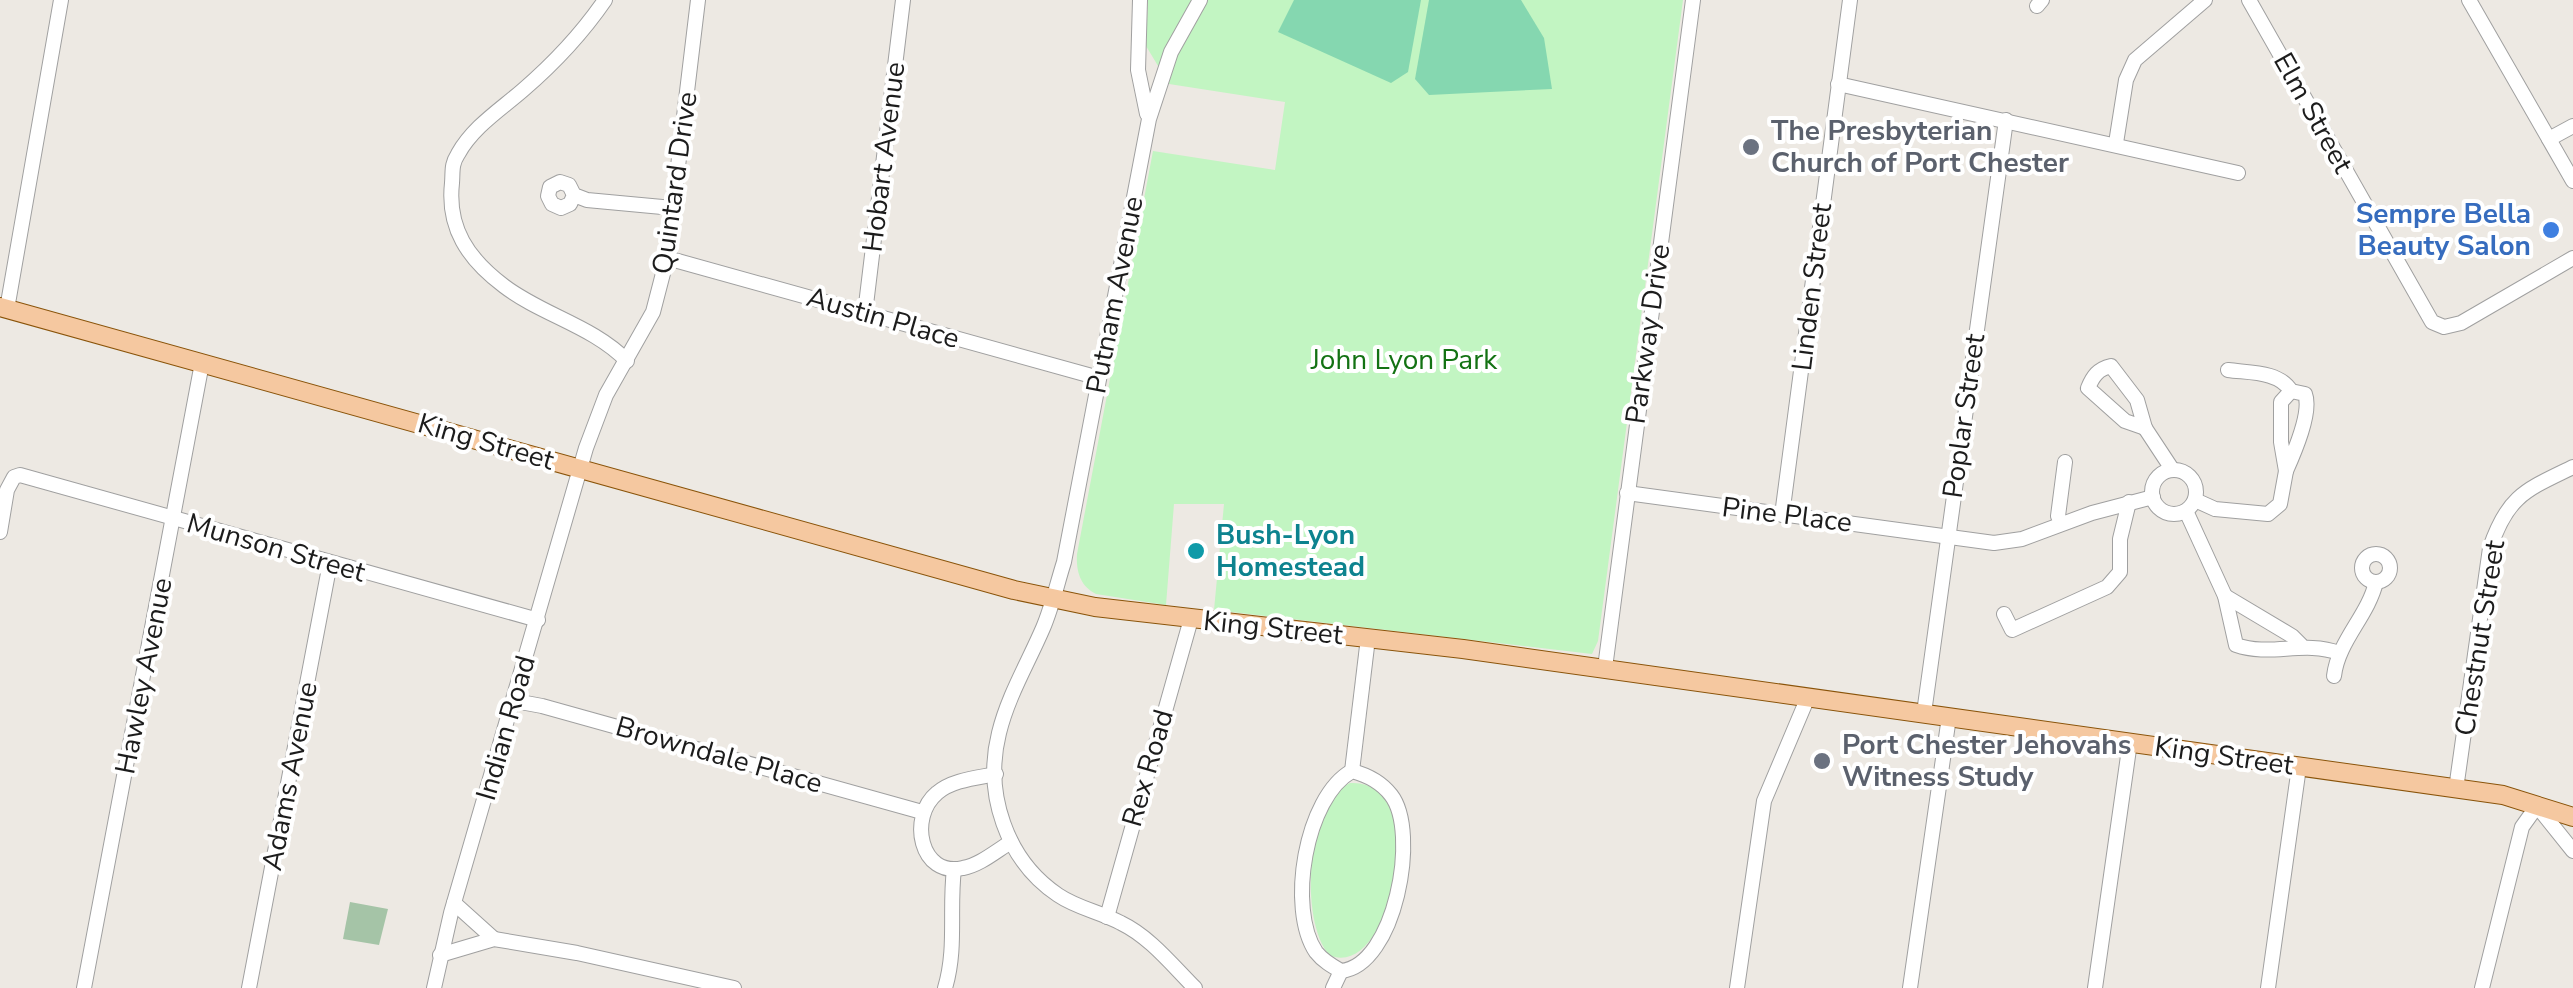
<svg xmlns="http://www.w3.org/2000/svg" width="2573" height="988" font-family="'Nunito Sans',sans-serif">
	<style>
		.cemetery { fill: #a5c4a7 }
		.park { fill: #c2f5c2 }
		.pitch { fill: #85d7b0 }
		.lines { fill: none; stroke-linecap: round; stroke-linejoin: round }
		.minor-casing { stroke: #a0a0a0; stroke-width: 16 }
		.major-casing { stroke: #8a540a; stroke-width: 20 }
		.minor { stroke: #fff; stroke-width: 14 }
		.major { stroke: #f5c8a0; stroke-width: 18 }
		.worship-dot { fill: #6b7280; stroke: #fff; stroke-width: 4 }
		.shop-dot { fill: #3f7fe0; stroke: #fff; stroke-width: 4 }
		.culture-dot { fill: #0f9aa8; stroke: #fff; stroke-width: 4 }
		.labels { text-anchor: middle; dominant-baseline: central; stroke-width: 8; stroke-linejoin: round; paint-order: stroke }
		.street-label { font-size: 28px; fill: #1c1c1c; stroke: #fff }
		.worship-label { font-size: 28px; font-weight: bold; fill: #5b616d; stroke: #fff; text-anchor: start }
		.shop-label { font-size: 28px; font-weight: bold; fill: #366cbe; stroke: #fff; text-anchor: end }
		.park-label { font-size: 28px; fill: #137213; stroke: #fff }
		.culture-label { font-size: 28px; font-weight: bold; fill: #0d838f; stroke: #fff; text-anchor: start }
	</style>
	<rect width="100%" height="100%" fill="#ede9e3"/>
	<polygon class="cemetery" points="350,902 388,909 379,945 343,939"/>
	<g class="park">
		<path d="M1148 0H1683L1598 641 1592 654 1214 610 1224 504H1174L1166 605 1096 594C1080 586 1076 571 1077 554L1153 151 1275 170 1285 102 1169 84 1146 46Z"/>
		<path d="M1350 783C1435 778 1392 983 1329 955 1299 920 1306 803 1350 783Z"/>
	</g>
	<g class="pitch">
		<polygon points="1294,0 1421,0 1408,72 1391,83 1278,32"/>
		<polygon points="1429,0 1521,0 1544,38 1552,89 1429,95 1415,79"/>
	</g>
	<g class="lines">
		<g class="minor-casing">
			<g id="minor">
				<path d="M605 0C583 32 552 65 523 90 500 110 473 127 458 154 451 165 453 171 452 183 447 228 468 259 504 286 542 315 593 326 627 361"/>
				<polyline points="1140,0 1138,70 1147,114"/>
				<polyline points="2249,0 2432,322 2444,327 2461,323 2573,258"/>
				<polyline points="2469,0 2573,181"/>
				<polyline points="2037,6 2042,0"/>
				<polyline points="1838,84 2238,173"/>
				<polyline points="2549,139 2573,126"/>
				<polyline points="2116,143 2126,80 2135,60 2205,0"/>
				<polyline points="574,195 570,204 561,208 552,204 548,196 550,187 560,182 569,185 574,195 587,200 673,208"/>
				<polyline points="667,258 1099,378"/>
				<polyline points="7,309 61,0"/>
				<polyline points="865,313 903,0"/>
				<path d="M2111 366 2137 400 2145 428 2125 421 2088 388C2093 376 2098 369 2111 366Z"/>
				<path d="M2228 370C2249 373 2279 371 2291 391"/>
				<path d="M2291 391 2305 394C2312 412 2294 453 2286 471L2281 442V402Z"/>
				<polyline points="2145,428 2172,469"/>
				<circle cx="2174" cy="492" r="22"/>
				<polyline points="1627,493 1994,543 2022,539 2092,513 2153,497"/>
				<polyline points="2195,500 2215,509 2268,514 2280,504 2286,471"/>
				<path d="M2186 511 2225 596 2236 645C2270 657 2304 640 2339 653"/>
				<polyline points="1782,515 1850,0"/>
				<polyline points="2061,523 2058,516 2065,462"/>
				<polyline points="0,532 7,490 14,477 20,475 538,620"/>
				<circle cx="2376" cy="568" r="14"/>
				<polyline points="2225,596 2292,636 2301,645"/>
				<polyline points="2004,614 2012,630 2107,587 2120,572 2120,539 2129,502"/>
				<polyline points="1605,668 1693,0"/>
				<path d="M2334 676C2338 641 2368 616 2376 582"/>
				<polyline points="515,701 542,706 922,812"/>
				<polyline points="1924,713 2006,120"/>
				<path d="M1352 771C1367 775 1381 782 1391 795 1420 832 1395 966 1341 971 1332 966 1323 961 1316 952 1287 909 1305 797 1352 771Z"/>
				<polyline points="1352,771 1368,638"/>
				<path d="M996 774C976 778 952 780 937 793 908 817 920 878 963 868 980 865 996 851 1011 842"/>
				<path d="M2456 789 2490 548C2508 495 2526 490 2573 467"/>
				<polyline points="454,903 494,939"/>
				<polyline points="1107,917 1191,619"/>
				<polyline points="440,955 494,939 577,953 734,988"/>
				<polyline points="84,988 202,363"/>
				<polyline points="249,988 330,563"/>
				<polyline points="434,988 451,913 586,448 606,395 653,312 667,258 698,0"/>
				<path d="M945 988C957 948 949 910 954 869"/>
				<path d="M1195 988C1172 965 1150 937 1121 923 1100 912 1077 908 1058 895 1006 860 984 793 999 733 1008 696 1028 663 1043 628 1052 607 1057 584 1064 562L1149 119 1171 52 1200 0"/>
				<polyline points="1333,988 1341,971"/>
				<polyline points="1737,988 1764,801 1808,697"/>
				<polyline points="1910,988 1949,717"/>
				<polyline points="2095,988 2130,742"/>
				<polyline points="2268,988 2299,767"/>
				<polyline points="2482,988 2522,827 2537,806 2573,851"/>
			</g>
		</g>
		<g class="major-casing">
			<polyline id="major" points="0,307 1014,590 1095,607 1463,649 2503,795 2573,817"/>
		</g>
		<use href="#minor" class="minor"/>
		<use href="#major" class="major"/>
	</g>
	<g class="worship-dot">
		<circle cx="1751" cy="147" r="10"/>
		<circle cx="1822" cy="761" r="10"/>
	</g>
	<circle class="shop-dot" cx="2551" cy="230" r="10"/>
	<circle class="culture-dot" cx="1196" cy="551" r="10"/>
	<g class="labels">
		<g class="street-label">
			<text transform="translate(2313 113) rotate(61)">Elm Street</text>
			<text transform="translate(884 157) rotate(-83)">Hobart Avenue</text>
			<text transform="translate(675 183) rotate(-82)">Quintard Drive</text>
			<text transform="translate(1812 287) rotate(-83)">Linden Street</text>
			<text transform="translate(1115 295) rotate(-79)">Putnam Avenue</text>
			<text transform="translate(883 318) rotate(16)">Austin Place</text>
			<text transform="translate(1648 334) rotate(-82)">Parkway Drive</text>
			<text transform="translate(1964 416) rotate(-82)">Poplar Street</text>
			<text transform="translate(486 442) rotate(16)">King Street</text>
			<text transform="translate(1787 515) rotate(7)">Pine Place</text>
			<text transform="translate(276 548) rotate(16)">Munson Street</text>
			<text transform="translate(1273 628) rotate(6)">King Street</text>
			<text transform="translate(2480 638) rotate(-81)">Chestnut Street</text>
			<text transform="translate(144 676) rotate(-79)">Hawley Avenue</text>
			<text transform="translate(506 728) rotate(-74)">Indian Road</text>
			<text transform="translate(719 755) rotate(16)">Browndale Place</text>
			<text transform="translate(2224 756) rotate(8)">King Street</text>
			<text transform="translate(1148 768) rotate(-74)">Rex Road</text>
			<text transform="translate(290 776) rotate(-79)">Adams Avenue</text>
		</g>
		<g class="worship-label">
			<text x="1771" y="131">The Presbyterian<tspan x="1771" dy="32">Church of Port Chester</tspan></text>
			<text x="1842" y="745">Port Chester Jehovahs<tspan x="1842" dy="32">Witness Study</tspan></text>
		</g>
		<g class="shop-label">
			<text x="2531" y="214">Sempre Bella<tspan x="2531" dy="32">Beauty Salon</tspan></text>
		</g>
		<g class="park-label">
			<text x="1404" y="360">John Lyon Park</text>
		</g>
		<g class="culture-label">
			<text x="1216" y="535">Bush-Lyon<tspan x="1216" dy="32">Homestead</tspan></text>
		</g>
	</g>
</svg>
